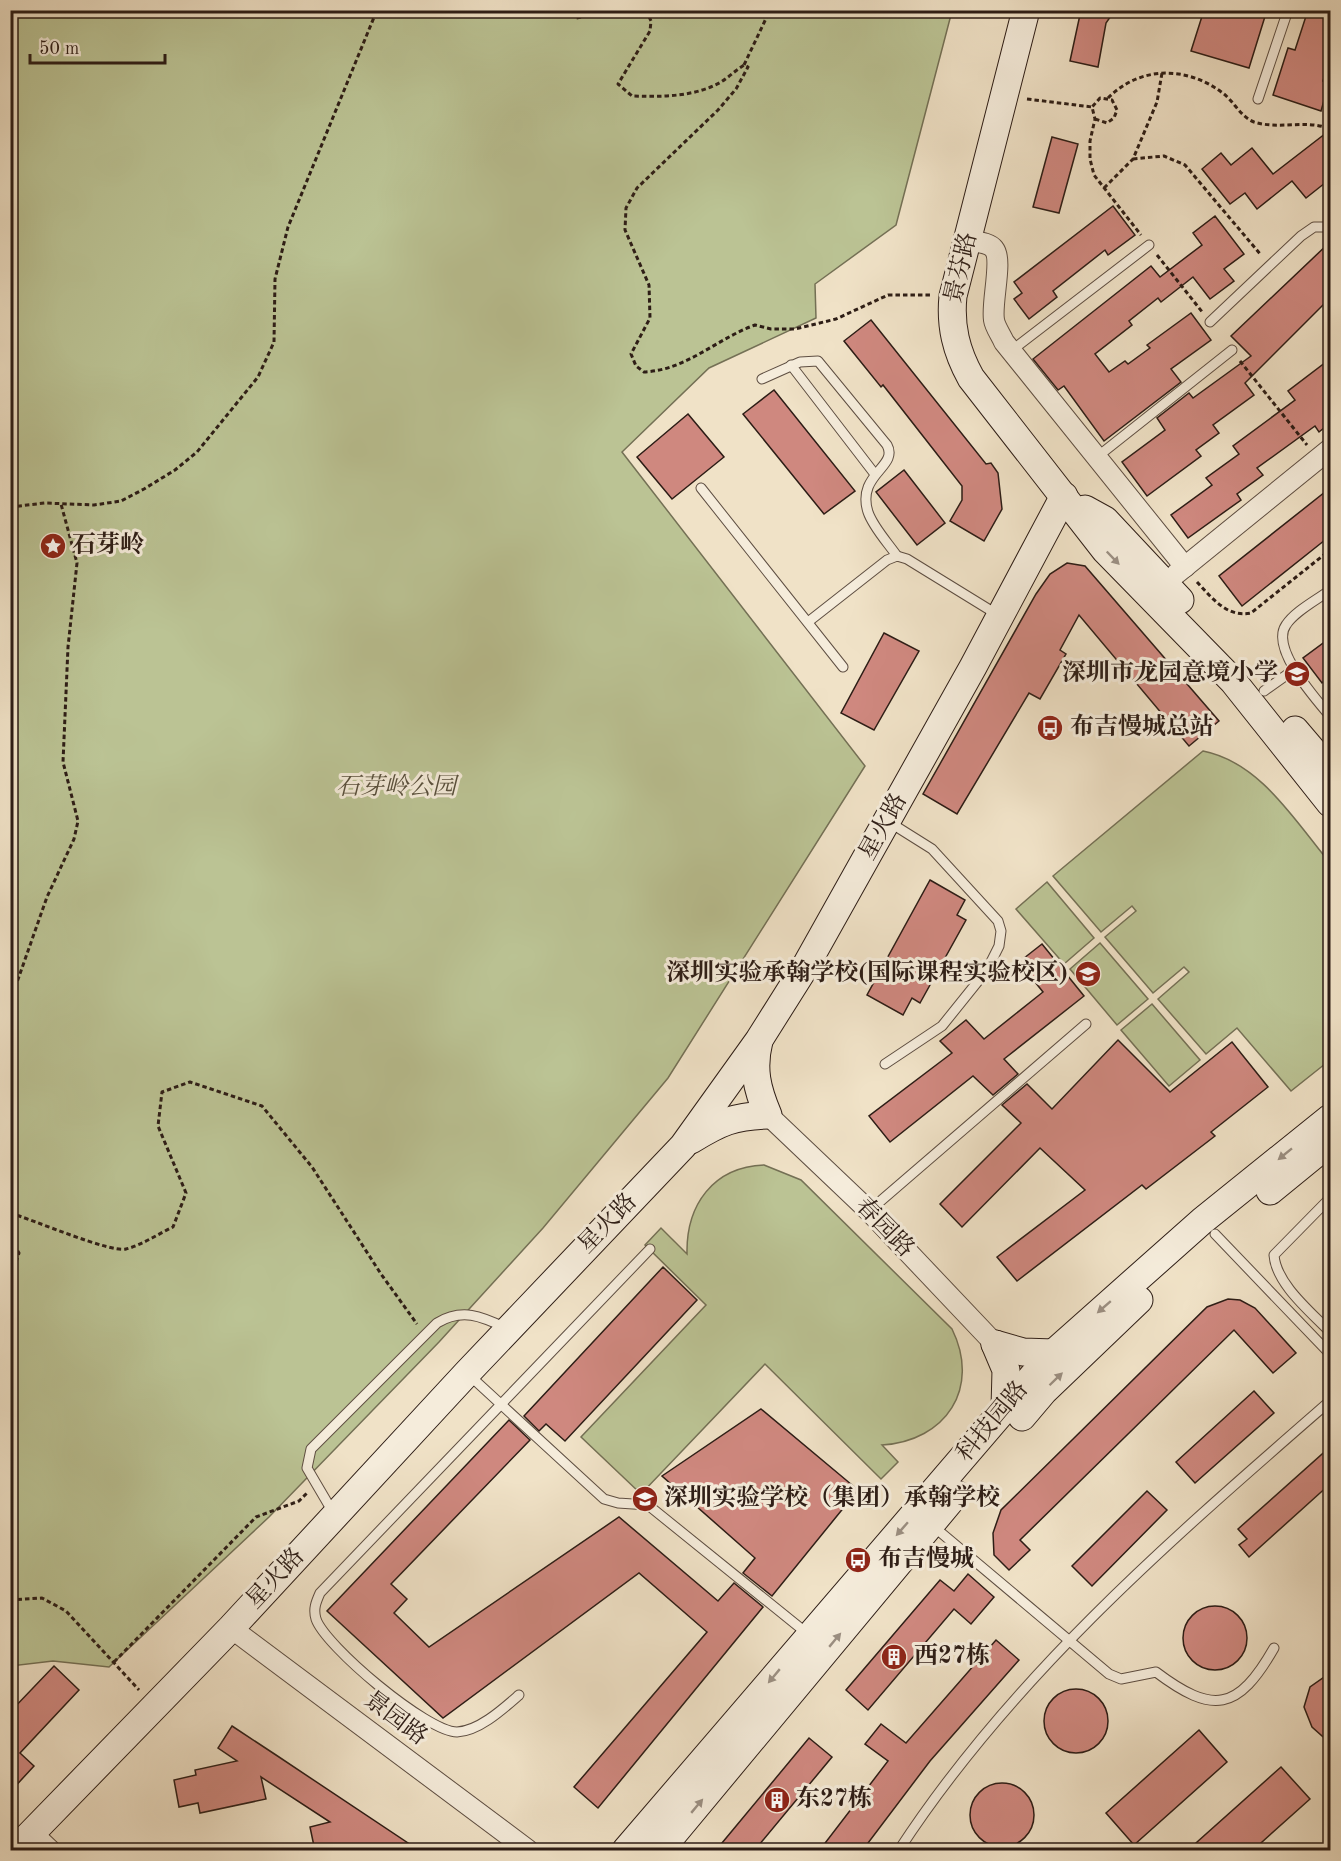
<svg xmlns="http://www.w3.org/2000/svg" width="1341" height="1861" font-family="'Old Standard TT','Noto Serif SC',serif">
	<style>
		.green { fill: #bbc394; stroke: #747055; stroke-width: 1.5 }
		.building { fill: #cf887f; stroke: #2d1d16; stroke-width: 1.5 }
		.lines { fill: none; stroke-linecap: round; stroke-linejoin: round }
		.lane-casing { stroke: #5e4e42; stroke-width: 11 }
		.street-casing { stroke: #5e4e42; stroke-width: 22 }
		.secondary-casing { stroke: #2d1d16; stroke-width: 29 }
		.path { stroke: #2d1d16; stroke-width: 3; stroke-dasharray: 4.5 3; stroke-linecap: butt }
		.lane { stroke: #f5ecdb; stroke-width: 9 }
		.street { stroke: #f5ecdb; stroke-width: 20 }
		.secondary { stroke: #f5ecdb; stroke-width: 27 }
		.oneway { fill: #9b8f82 }
		.labels { text-anchor: middle; dominant-baseline: central; stroke-width: 6; stroke-linejoin: round; paint-order: stroke }
		.street-label { font-size: 24px; fill: #2d1d16; stroke: #f5ecdb }
		.poi-label { font-size: 24px; font-weight: bold; fill: #2d1d16; stroke: #f5ecdb; text-anchor: start }
		.park-label { font-size: 24px; font-style: italic; fill: #584f3c; stroke: #f5ecdb }
	</style>
	<rect width="100%" height="100%" fill="#f0e2c7"/>
	<filter id="stains"><feTurbulence type="fractalNoise" baseFrequency=".00333" numOctaves="4"/><feColorMatrix values="0 0 0 0 .2 0 0 0 0 .09 0 0 0 0 .02 0 0 0 .5 -.17"/></filter>
	<radialGradient id="worn" r=".72"><stop offset=".6" stop-color="#630" stop-opacity="0"/><stop offset="1" stop-color="#630" stop-opacity=".3"/></radialGradient>
	<g class="green">
		<polygon points="10,11 952,11 896,225 815,284 816,318 709,368 622,452 865,766 668,1078 543,1228 439,1342 269,1517 109,1667 53,1661 11,1666"/>
		<path d="M1203 751C1260 762 1295 821 1330 863V1060L1291 1091 1237 1028 1206 1054 1158 999 1189 972 1184 967 1153 993 1105 937 1136 911 1132 906 1101 932 1053 876Z"/>
		<polygon points="1047,882 1094,938 1064,964 1016,909"/>
		<polygon points="1100,943 1148,999 1117,1025 1070,969"/>
		<polygon points="1152,1004 1200,1060 1169,1086 1121,1030"/>
		<path d="M764 1165 801 1180 952 1329C981 1388 946 1441 882 1445L898 1462 881 1479 765 1364 641 1494 581 1437 706 1305 645 1245 661 1228 687 1254C686 1205 713 1167 764 1165Z"/>
	</g>
	<g class="building">
		<polygon points="1081,10 1115,10 1106,23 1098,67 1070,61"/>
		<polygon points="1204,10 1267,10 1249,68 1191,51"/>
		<polygon points="1308,10 1330,10 1330,57 1323,81 1329,83 1321,111 1273,95 1288,48 1295,50"/>
		<polygon points="1330,130 1330,179 1306,198 1292,181 1257,209 1245,193 1230,204 1202,169 1221,153 1231,165 1252,148 1273,174"/>
		<polygon points="1052,137 1078,144 1059,213 1033,207"/>
		<polygon points="1113,206 1135,235 1108,255 1105,250 1053,291 1057,297 1029,319 1014,299 1022,293 1014,282"/>
		<polygon points="1215,216 1244,254 1224,269 1234,281 1210,299 1193,277 1161,302 1158,298 1129,321 1132,325 1095,354 1109,372 1125,361 1128,364 1150,348 1147,345 1191,313 1211,340 1171,369 1181,382 1104,441 1064,386 1058,390 1033,359 1151,266 1160,277 1202,245 1193,233"/>
		<polygon points="1330,242 1330,298 1245,383 1254,395 1213,425 1219,433 1196,450 1201,456 1147,496 1122,462 1165,430 1157,418 1189,393 1193,398 1251,356 1231,336"/>
		<polygon points="871,320 986,464 991,463 998,473 1002,509 984,541 950,521 962,500 962,486 883,385 881,387 844,341"/>
		<polygon points="1330,359 1330,423 1319,432 1315,426 1257,468 1263,475 1237,494 1241,500 1188,538 1171,515 1212,485 1206,478 1239,454 1233,446 1295,400 1288,391"/>
		<polygon points="774,390 855,491 824,514 743,414"/>
		<polygon points="688,414 724,457 672,499 637,457"/>
		<polygon points="904,470 945,523 917,545 876,492"/>
		<polygon points="1330,488 1330,536 1242,606 1219,576"/>
		<polygon points="1067,563 1085,566 1219,721 1189,746 1079,615 1060,650 1066,654 1040,699 1029,693 957,814 923,794 1036,594 1050,574"/>
		<polygon points="884,633 919,651 874,730 841,713"/>
		<polygon points="1330,638 1330,676 1322,683 1303,658"/>
		<polygon points="930,880 965,900 957,915 966,920 920,1003 912,998 903,1015 867,995"/>
		<polygon points="1042,944 1084,996 1004,1059 1018,1074 993,1095 973,1076 890,1142 869,1116 952,1053 940,1041 966,1020 984,1039 1043,992 1019,962"/>
		<polygon points="1118,1040 1170,1092 1232,1042 1268,1087 1211,1132 1215,1136 1146,1189 1142,1185 1017,1281 997,1257 1085,1190 1040,1148 962,1227 940,1204 1021,1123 1002,1105 1027,1084 1052,1109"/>
		<polygon points="663,1267 697,1300 565,1441 546,1424 539,1431 524,1416"/>
		<polygon points="1228,1299 1240,1300 1255,1308 1296,1353 1273,1373 1234,1330 1020,1540 1030,1550 1009,1570 994,1555 993,1533 1001,1510 1207,1307"/>
		<polygon points="1254,1391 1274,1413 1195,1483 1176,1462"/>
		<polygon points="761,1409 858,1490 772,1596 743,1573 755,1558 662,1476"/>
		<polygon points="509,1420 530,1440 391,1584 407,1599 394,1613 429,1647 619,1517 718,1601 734,1583 763,1607 598,1808 574,1787 707,1632 639,1573 443,1718 327,1611"/>
		<polygon points="1330,1447 1330,1484 1249,1557 1239,1545 1247,1539 1238,1529"/>
		<polygon points="1147,1491 1167,1510 1092,1586 1072,1566"/>
		<polygon points="968,1574 994,1597 971,1624 954,1609 868,1710 846,1690 940,1580 954,1591"/>
		<circle cx="1215" cy="1638" r="32"/>
		<polygon points="996,1640 1019,1660 930,1761 862,1851 819,1851 888,1761 865,1744 881,1724 906,1743"/>
		<polygon points="54,1666 79,1690 20,1753 34,1766 10,1792 10,1712"/>
		<polygon points="1330,1673 1330,1743 1312,1727 1304,1707 1310,1687"/>
		<circle cx="1076" cy="1721" r="32"/>
		<polygon points="232,1726 276,1755 420,1851 315,1851 310,1827 330,1822 261,1777 266,1799 200,1813 198,1803 179,1807 174,1780 196,1775 195,1770 237,1761 218,1748"/>
		<polygon points="1199,1730 1227,1762 1134,1845 1106,1813"/>
		<polygon points="809,1738 832,1757 754,1851 731,1851 722,1843"/>
		<polygon points="1281,1767 1310,1799 1252,1851 1187,1851"/>
		<circle cx="1002" cy="1815" r="32"/>
	</g>
	<g class="lines">
		<g class="lane-casing">
			<g id="lane">
				<polyline points="1258,99 1288,10"/>
				<polyline points="1210,322 1301,236 1314,227 1330,227"/>
				<polyline points="1011,351 1149,245"/>
				<polyline points="791,365 874,473"/>
				<path d="M762 379 800 362 818 361 887 445C899 467 856 474 868 512 873 527 888 543 897 556"/>
				<polyline points="1097,457 1232,350"/>
				<polyline points="701,488 843,667"/>
				<path d="M1330 590C1317 600 1295 611 1286 625 1270 648 1315 698 1330 716"/>
				<polyline points="808,622 887,560 897,556 907,559 998,615"/>
				<polyline points="1264,691 1295,669"/>
				<polyline points="885,1064 942,1026 987,970 999,946 1001,931 998,921 932,849 889,822"/>
				<path d="M1330 1198 1274 1255C1276 1284 1311 1312 1330 1332"/>
				<polyline points="869,1211 1086,1024"/>
				<polyline points="1215,1234 1330,1354"/>
				<polyline points="468,1374 604,1499 618,1503 648,1505 809,1635"/>
				<path d="M334 1514 307 1468 311 1449 437 1323C462 1308 481 1316 506 1328"/>
				<path d="M933 1526 1109 1674 1121 1679 1156 1672C1213 1715 1238 1711 1274 1648"/>
				<path d="M519 1695C503 1709 479 1731 457 1732 427 1732 325 1646 316 1619 313 1609 316 1602 320 1593L650 1249"/>
				<path d="M899 1850C1013 1675 1174 1537 1330 1401"/>
			</g>
		</g>
		<g class="street-casing">
			<g id="street">
				<path d="M967 240C975 242 989 242 994 249 1003 260 991 303 994 320 995 327 1001 335 1004 342L1185 567"/>
				<polyline points="1176,574 1330,449"/>
				<polyline points="768,1115 869,1211 995,1344"/>
				<polyline points="231,1628 528,1850"/>
				<polyline points="32,1833 50,1850"/>
			</g>
		</g>
		<g class="secondary-casing">
			<g id="secondary">
				<path d="M1026 10 953 296C950 326 956 351 971 378L1105 550 1233 681 1330 803"/>
				<polyline points="1085,509 1105,520 1180,600"/>
				<polyline points="1295,730 1330,771"/>
				<path d="M691 1140C720 1122 734 1116 768 1115 757 1089 752 1069 759 1041"/>
				<polyline points="1270,1191 1330,1142"/>
				<polyline points="995,1344 1006,1370 1005,1408"/>
				<polyline points="995,1344 1023,1352 1054,1353"/>
				<polyline points="1022,1417 1044,1391 1139,1300"/>
				<polyline points="15,1850 231,1628 467,1373 683,1146 759,1040 805,967 973,667 1064,496"/>
				<polyline points="626,1850 1050,1356 1202,1221 1330,1118"/>
				<polyline points="660,1850 956,1494"/>
			</g>
		</g>
		<g class="path">
			<polyline points="564,10 576,18 622,10"/>
			<path d="M646 10 651 21 650 31 618 84 632 96C661 97 695 97 721 82 729 77 736 70 744 65L748 67 736 89 718 110 637 188 626 208 625 230 649 285 650 318 631 354 636 366 644 372C687 370 716 339 755 325L771 329H795L836 319 888 295H931"/>
			<polyline points="744,65 770,10"/>
			<path d="M1108 98C1141 65 1188 66 1224 94 1234 102 1241 117 1254 122 1279 130 1307 119 1330 129"/>
			<polyline points="1027,99 1092,107"/>
			<polyline points="1095,119 1107,123 1114,118 1117,110 1112,100 1100,98 1092,107 1095,119 1090,141 1090,159 1094,175 1141,235"/>
			<polyline points="1133,159 1164,156 1185,165 1261,255"/>
			<polyline points="1104,188 1133,159 1157,102 1162,73"/>
			<polyline points="1157,255 1203,313"/>
			<polyline points="1240,361 1307,445"/>
			<polyline points="10,507 45,503 94,505 121,501 144,489 175,470 197,452 258,377 274,342 275,279 288,227 377,10"/>
			<path d="M1197 582C1212 598 1227 618 1251 613L1330 550"/>
			<polyline points="10,1002 47,897 74,839 78,821 63,762 68,647 77,563 61,504"/>
			<path d="M10 1213C34 1220 110 1253 126 1249 142 1245 158 1234 173 1227L186 1193 158 1126 162 1092 190 1082 262 1106 312 1167 381 1274 417 1324"/>
			<polyline points="10,1238 19,1253 10,1281"/>
			<polyline points="10,1600 42,1598 66,1611 139,1690"/>
			<polyline points="114,1662 256,1517 299,1501 307,1493"/>
		</g>
		<use href="#lane" class="lane"/>
		<use href="#street" class="street"/>
		<use href="#secondary" class="secondary"/>
	</g>
	<defs><path id="oneway-solid" d="M-6-.8H1V-3.2L6.5 0L1 3.2V.8H-6Z" transform="scale(1.5)"/></defs>
	<g class="oneway">
		<use href="#oneway-solid" transform="translate(1113 558) rotate(46)"/>
		<use href="#oneway-solid" transform="translate(1285 1154) rotate(141)"/>
		<use href="#oneway-solid" transform="translate(1104 1307) rotate(139)"/>
		<use href="#oneway-solid" transform="translate(1056 1379) rotate(-44)"/>
		<use href="#oneway-solid" transform="translate(902 1529) rotate(131)"/>
		<use href="#oneway-solid" transform="translate(835 1640) rotate(-50)"/>
		<use href="#oneway-solid" transform="translate(774 1676) rotate(130)"/>
		<use href="#oneway-solid" transform="translate(697 1806) rotate(-50)"/>
	</g>
	<defs>
		<g id="sight-disc" transform="scale(1.35)"><circle r="9.5" fill="#8f2418" stroke="#f5ecdb"/><path d="M0-6L1.8-2.2L6-1.7L2.9 1.2L3.7 5.4L0 3.3L-3.7 5.4L-2.9 1.2L-6-1.7L-1.8-2.2Z" fill="#fff"/></g>
		<g id="school-disc" transform="scale(1.35)"><circle r="9.5" fill="#8f2418" stroke="#f5ecdb"/><path d="M0-5L7-2L0 1L-7-2ZM-4 1L0 2.5L4 1V4Q0 6-4 4Z" fill="#fff"/></g>
		<g id="bus-disc" transform="scale(1.35)"><circle r="9.5" fill="#8f2418" stroke="#f5ecdb"/><path d="M-5-6H5V4H4V6H2V4H-2V6H-4V4H-5ZM-3.5-4V0h7V-4ZM-3.5 1.2v1.5H-2V1.2ZM2 1.2v1.5H3.5V1.2Z" fill="#fff"/></g>
		<g id="building-disc" transform="scale(1.35)"><circle r="9.5" fill="#8f2418" stroke="#f5ecdb"/><path d="M-4-6H4V6H1V3H-1V6H-4ZM-2.5-4.3h1.7v1.8h-1.7ZM.8-4.3h1.7v1.8H.8ZM-2.5-1h1.7V.8h-1.7ZM.8-1h1.7V.8H.8Z" fill="#fff"/></g>
	</defs>
	<g fill-rule="evenodd">
		<use href="#sight-disc" x="53" y="546"/>
		<use href="#school-disc" x="1297" y="674"/>
		<use href="#bus-disc" x="1050" y="728"/>
		<use href="#school-disc" x="1088" y="974"/>
		<use href="#school-disc" x="645" y="1499"/>
		<use href="#bus-disc" x="858" y="1560"/>
		<use href="#building-disc" x="894" y="1657"/>
		<use href="#building-disc" x="777" y="1800"/>
	</g>
	<g class="labels">
		<g class="street-label">
			<text transform="translate(962 268) rotate(-77)">景芬路</text>
			<text transform="translate(884 827) rotate(-61)">星火路</text>
			<text transform="translate(608 1224) rotate(-46)">星火路</text>
			<text transform="translate(884 1228) rotate(46)">春园路</text>
			<text transform="translate(993 1422) rotate(-50)">科技园路</text>
			<text transform="translate(276 1579) rotate(-47)">星火路</text>
			<text transform="translate(395 1719) rotate(37)">景园路</text>
		</g>
		<g class="poi-label">
			<text x="72" y="546">石芽岭</text>
			<text x="1278" y="674" text-anchor="end">深圳市龙园意境小学</text>
			<text x="1070" y="728">布吉慢城总站</text>
			<text x="1068" y="974" text-anchor="end">深圳实验承翰学校(国际课程实验校区)</text>
			<text x="664" y="1499">深圳实验学校（集团）承翰学校</text>
			<text x="878" y="1560">布吉慢城</text>
			<text x="914" y="1657">西27栋</text>
			<text x="796" y="1800">东27栋</text>
		</g>
		<g class="park-label">
			<text x="396" y="788">石芽岭公园</text>
		</g>
	</g>
	<rect width="1341" height="1861" fill="none" stroke="#f0e2c7" stroke-width="36"/>
	<rect x="12" y="12" width="1317" height="1837" fill="none" stroke="#2d1d16" stroke-width="3"/>
	<rect x="18" y="18" width="1305" height="1825" fill="none" stroke="#2d1d16" stroke-width="1.5"/>
	<path d="M30 54v9h135v-9" fill="none" stroke="#2d1d16" stroke-width="3"/>
	<text x="39" y="54" font-size="18" fill="#2d1d16" stroke="#f5ecdb" stroke-width="4.5" paint-order="stroke">50 m</text>
	<rect width="100%" height="100%" filter="url(#stains)"/>
	<rect width="100%" height="100%" fill="url(#worn)"/>
</svg>
